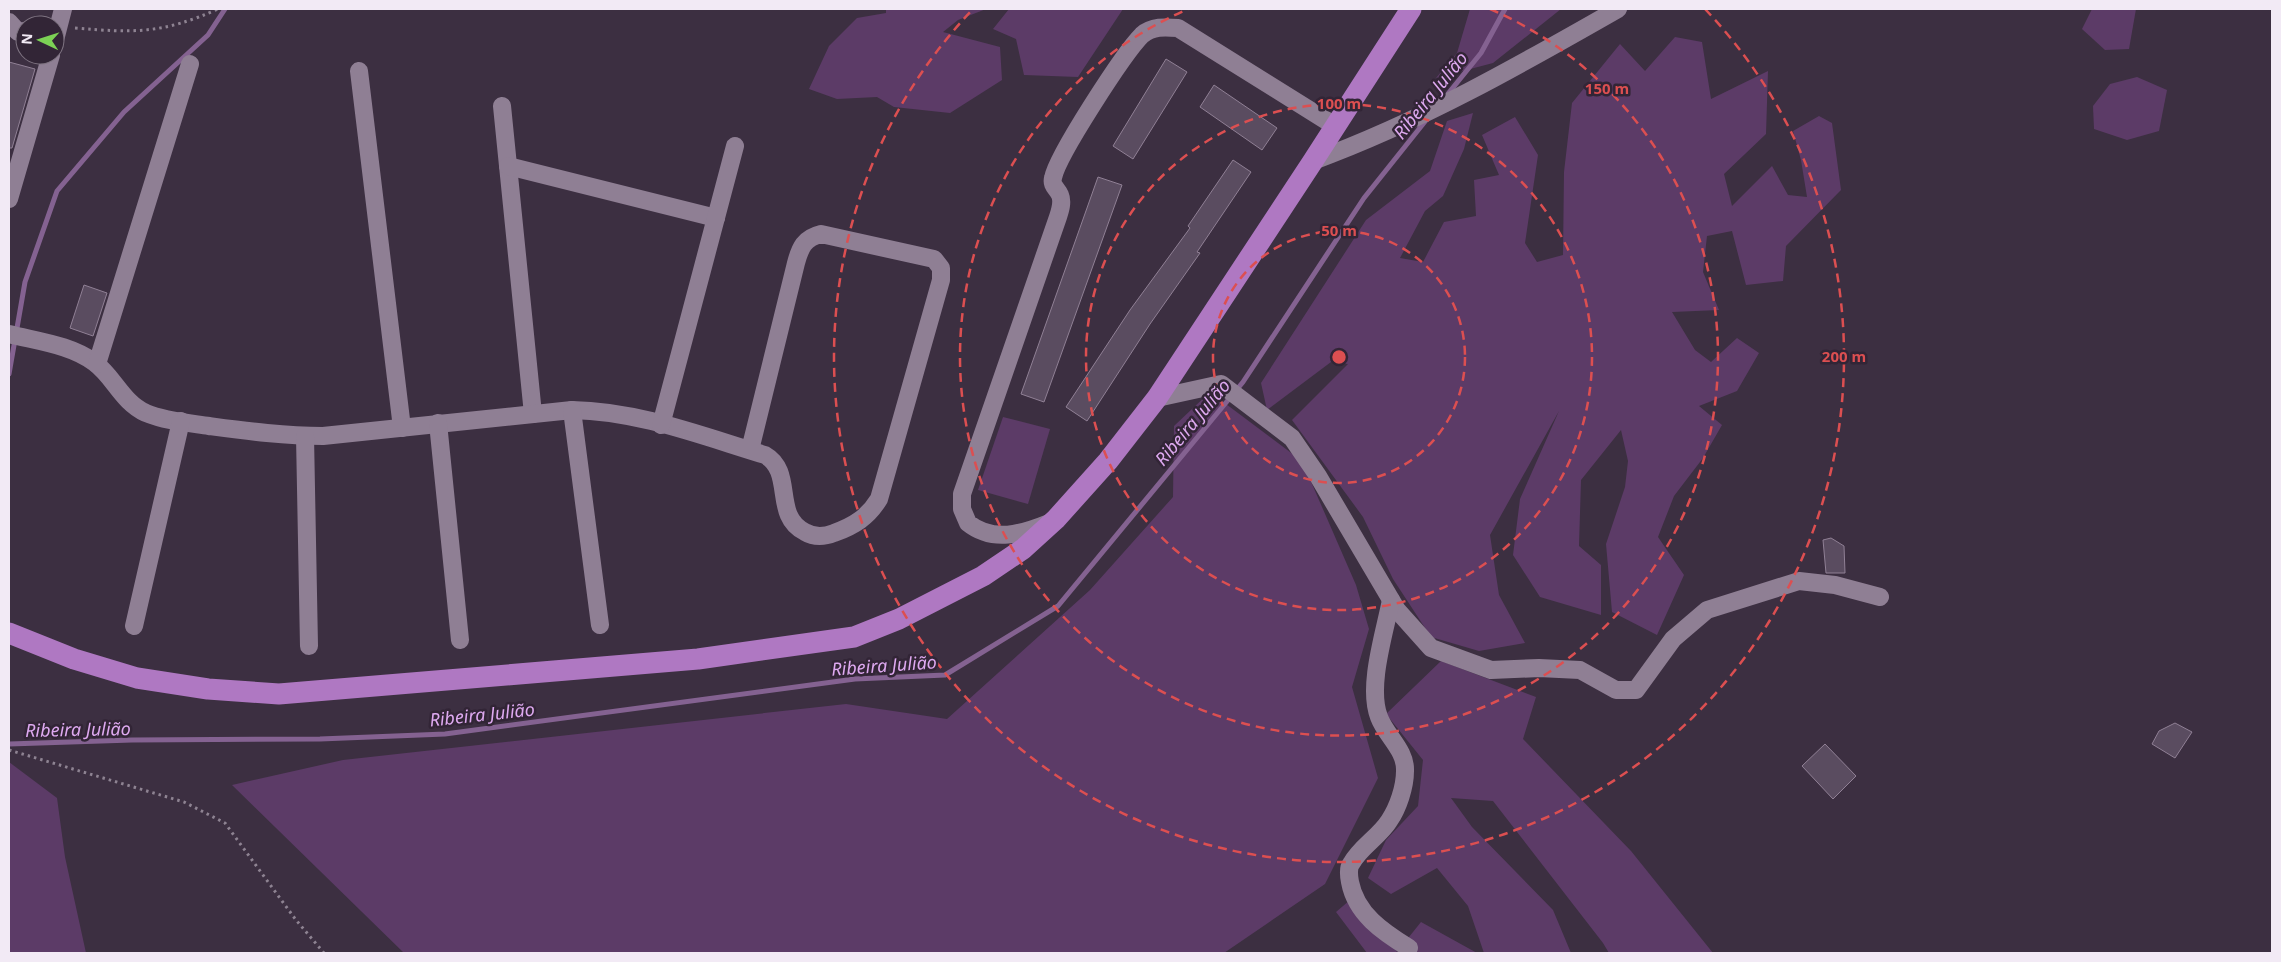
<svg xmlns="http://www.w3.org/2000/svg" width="2281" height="962" font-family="'Noto Sans',sans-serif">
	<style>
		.green { fill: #5c3b67 }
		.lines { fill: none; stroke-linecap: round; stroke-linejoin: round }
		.stream { stroke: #846291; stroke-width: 5 }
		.building { fill: #5a4c60; stroke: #908095 }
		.path { stroke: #8e8392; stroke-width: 3; stroke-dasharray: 2.5 4; stroke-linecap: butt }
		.minor { stroke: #8f7f94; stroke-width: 18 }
		.major { stroke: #af78c2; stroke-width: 21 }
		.ring { fill: none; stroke: #dc4f51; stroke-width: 2.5; stroke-dasharray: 9 6 }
		.labels { text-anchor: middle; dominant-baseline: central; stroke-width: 5; stroke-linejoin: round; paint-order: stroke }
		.water-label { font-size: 18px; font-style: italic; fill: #dea9f0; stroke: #322536 }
		.centre { fill: #dc4f51; stroke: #322536; stroke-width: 2.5 }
		.ring-label { font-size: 15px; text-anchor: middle; font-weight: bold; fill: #dc4f51; stroke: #322536; stroke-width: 5; stroke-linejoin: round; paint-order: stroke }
	</style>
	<rect width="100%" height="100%" fill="#3c2f41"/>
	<g class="green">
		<polygon points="886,9 986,9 958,20 943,32 1000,47 1002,80 950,113 894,107 877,97 837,99 809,89 829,46 857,18 886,13"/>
		<polygon points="1009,9 1123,9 1078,77 1024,75 1016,39 993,29"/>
		<polygon points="1470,9 1561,9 1493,63 1436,78 1457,53"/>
		<polygon points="2092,9 2136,9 2129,49 2105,50 2082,29"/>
		<polygon points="1675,37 1702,42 1711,99 1768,71 1766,134 1724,174 1732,206 1772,166 1788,195 1807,197 1801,160 1793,131 1819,116 1832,123 1841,190 1786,246 1783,281 1746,285 1732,231 1707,236 1703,272 1719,310 1672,312 1695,350 1711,362 1737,338 1759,353 1737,391 1699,406 1722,425 1703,458 1674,496 1658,537 1684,575 1657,635 1612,612 1606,544 1625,487 1628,461 1621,430 1581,480 1579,546 1601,565 1601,615 1540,597 1513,555 1520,499 1559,411 1490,535 1499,595 1525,643 1479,651 1431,637 1393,579 1363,517 1292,420 1348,364 1331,362 1267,410 1261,383 1366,220 1430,171 1447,121 1473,113 1464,149 1443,196 1425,211 1400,258 1423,262 1444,222 1476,216 1474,180 1499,175 1482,135 1515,117 1538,155 1525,243 1537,262 1563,255 1564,172 1572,103 1620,44 1645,71"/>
		<polygon points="2137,77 2167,90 2159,131 2127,140 2094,129 2093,106 2110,84"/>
		<polygon points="1210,392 1302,461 1356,585 1369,629 1352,687 1378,778 1325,884 1224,953 404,953 232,785 343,760 846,704 947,719 1090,590 1173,497 1174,426"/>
		<polygon points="1003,417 1050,429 1028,504 978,490"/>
		<polygon points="1441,661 1536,697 1523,739 1631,851 1713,953 1609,953 1603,943 1493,801 1451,798 1472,827 1553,910 1571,953 1484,953 1468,906 1437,868 1391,894 1368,878 1386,840 1418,806 1423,760 1386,714"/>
		<polygon points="9,762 57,798 65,857 86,953 9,953"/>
		<polygon points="1350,900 1378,921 1397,952 1421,922 1477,953 1367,953 1336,912"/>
	</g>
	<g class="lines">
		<g class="stream">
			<polyline points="1447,95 1481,53 1505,9"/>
			<polyline points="9,374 25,282 57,191 124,112 208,35 225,9"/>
			<polyline points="9,744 132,740 320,739 445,734 855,679 945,675 1058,606 1243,382 1364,198 1427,119"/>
		</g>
	</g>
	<g class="building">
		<polygon points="1166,59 1187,72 1133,159 1113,146"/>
		<polygon points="9,62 35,69 12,148 9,148"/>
		<polygon points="1214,85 1277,128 1262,150 1200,107"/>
		<polygon points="1233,160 1251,172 1197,252 1200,253 1150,324 1087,421 1066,407 1130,310 1190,228 1188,226"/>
		<polygon points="1098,177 1122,185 1044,402 1021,394"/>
		<polygon points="84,285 107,293 93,336 70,328"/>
		<polygon points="1831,538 1844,546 1845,573 1826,573 1823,540"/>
		<polygon points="2175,723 2192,732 2175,758 2152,744 2159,731"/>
		<polygon points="1825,744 1856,776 1833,799 1802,766"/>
	</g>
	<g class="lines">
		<g class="path">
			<path d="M75 28C134 33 162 34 218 9"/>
			<polyline points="9,750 184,802 225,823 296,920 324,953"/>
		</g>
		<g class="minor">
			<polyline points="9,22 18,32 25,31"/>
			<polyline points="55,40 63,9"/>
			<polyline points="359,71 402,428"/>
			<polyline points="502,106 533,414"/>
			<path d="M1313 161C1420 122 1520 65 1618 9"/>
			<polyline points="508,166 716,218"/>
			<polyline points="9,199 51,55"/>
			<path d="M9 334C36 341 72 345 95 363 114 377 122 402 146 413 165 421 189 423 209 426 247 431 284 436 323 436L572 410C638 411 702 436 765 455 795 472 772 516 805 532 815 538 824 537 834 533 854 526 868 517 879 499L941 280V268L934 259 821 234C804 238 800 248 796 263L750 450"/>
			<polyline points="97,364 190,64"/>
			<polyline points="1157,398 1221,384 1292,438 1318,476 1397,610 1431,648 1491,670 1539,668 1580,670 1616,690 1636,690 1673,639 1707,610 1799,581 1835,585 1880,597"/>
			<polyline points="572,410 600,625"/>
			<polyline points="438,423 460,640"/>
			<polyline points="661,425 735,146"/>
			<polyline points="305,436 309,646"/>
			<path d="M1049 523C1022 534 993 543 968 523L962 509V494L1058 217C1060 211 1063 202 1060 195 1057 188 1051 186 1053 178 1057 156 1124 53 1142 35 1152 26 1165 27 1178 28L1335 126"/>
			<path d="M1391 600C1385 632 1367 686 1379 717 1386 736 1406 750 1405 771 1405 787 1398 808 1389 821 1379 837 1360 847 1351 864 1348 868 1349 877 1350 882 1356 914 1383 932 1409 948"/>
			<polyline points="134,626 181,421"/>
		</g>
		<polyline class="major" points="9,633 74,659 137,678 208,689 279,694 698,659 854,637 899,619 983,576 1023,549 1056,519 1108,461 1157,398 1313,161 1411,9"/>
	</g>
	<g class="ring">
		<circle cx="1339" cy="357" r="126"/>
		<circle cx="1339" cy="357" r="253"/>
		<path d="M1490 9A379 379 0 1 1 1188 9"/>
		<path d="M1705 9A505 505 0 1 1 973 9"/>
	</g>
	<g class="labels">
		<g class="water-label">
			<text transform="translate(1430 95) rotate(-51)">Ribeira Julião</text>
			<text transform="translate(1192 422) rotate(-50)">Ribeira Julião</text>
			<text transform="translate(884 665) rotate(-4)">Ribeira Julião</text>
			<text transform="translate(482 714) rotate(-6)">Ribeira Julião</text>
			<text transform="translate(78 729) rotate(-1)">Ribeira Julião</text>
		</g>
	</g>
	<circle cx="1339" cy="357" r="8" class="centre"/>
	<g class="ring-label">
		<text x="1607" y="94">150 m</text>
		<text x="1339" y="109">100 m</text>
		<text x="1339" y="236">50 m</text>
		<text x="1844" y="362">200 m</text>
	</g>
	<rect width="2281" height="962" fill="none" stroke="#f2eaf5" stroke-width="20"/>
	<g transform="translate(40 40) rotate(274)"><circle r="24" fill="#322536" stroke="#7f7482"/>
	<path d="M0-4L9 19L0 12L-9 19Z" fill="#7cd155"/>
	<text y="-8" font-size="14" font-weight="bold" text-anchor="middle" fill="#f2eaf5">N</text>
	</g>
</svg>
